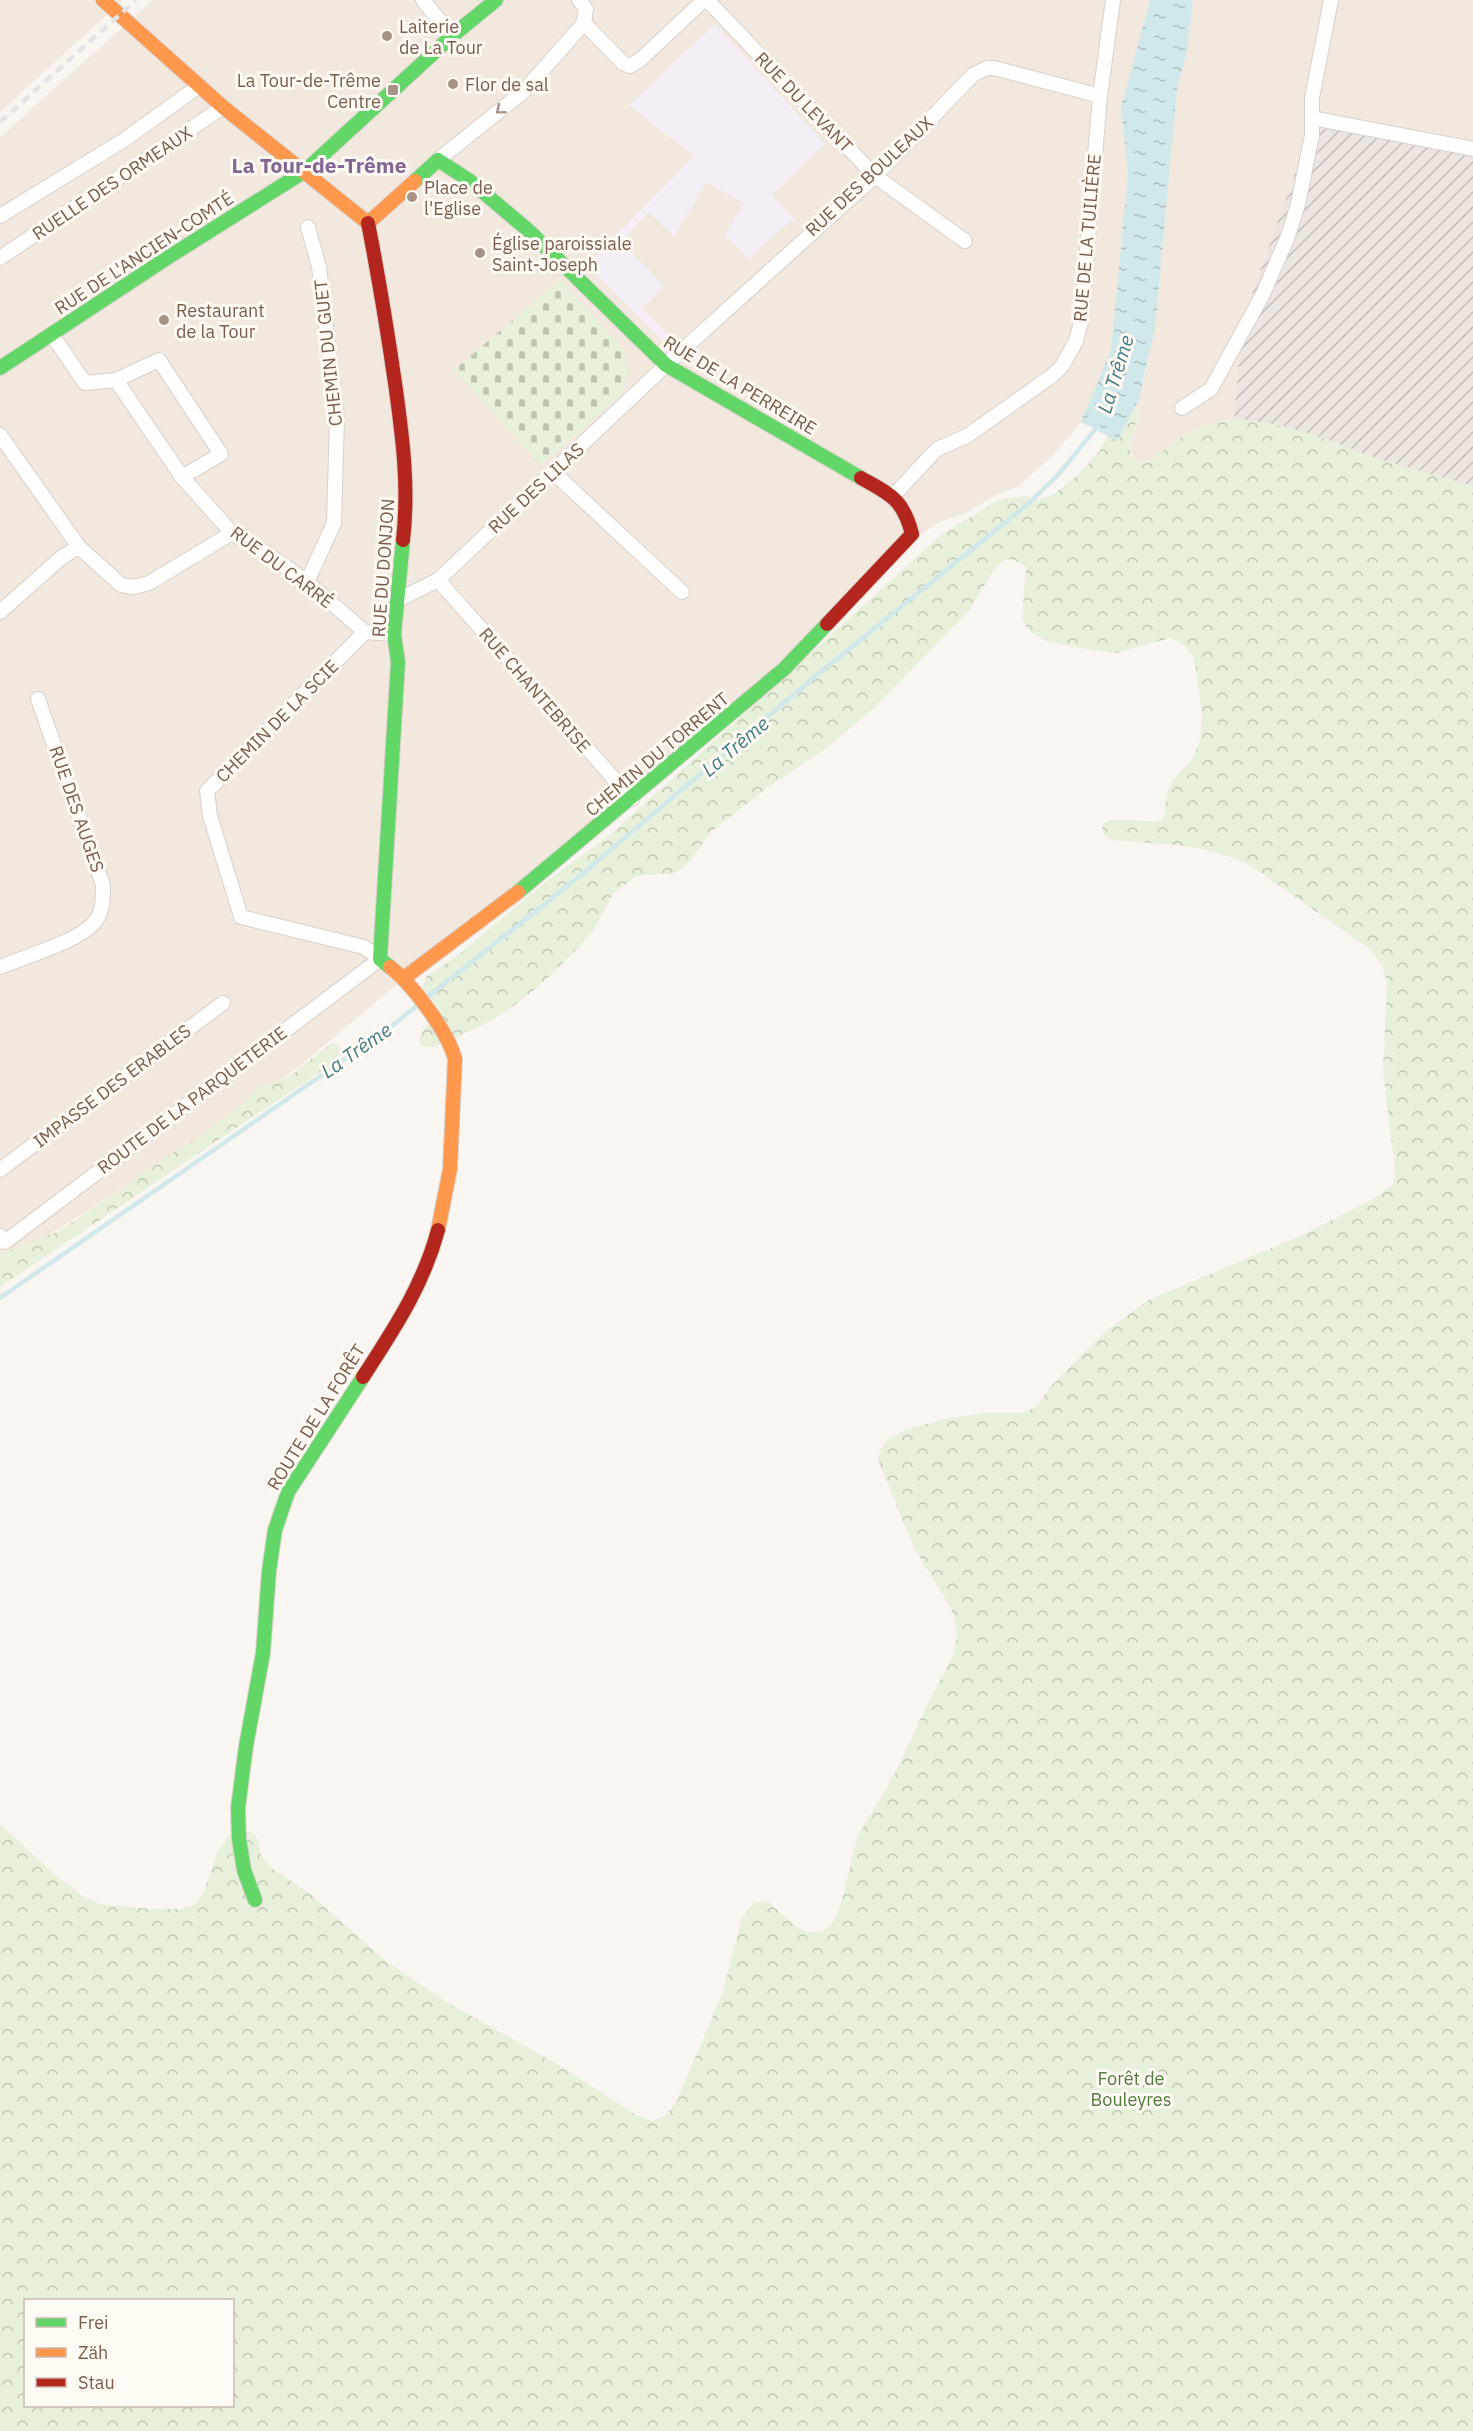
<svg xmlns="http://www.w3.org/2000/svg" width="1473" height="2431" font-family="'IBM Plex Sans',sans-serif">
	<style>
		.residential { fill: #f2e8de }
		.industrial { fill: url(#industrial-furrows) }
		.education { fill: #f6eef6 }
		.forest { fill: url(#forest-crowns); fill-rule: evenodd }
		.cemetery { fill: url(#cemetery-stones) }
		.water { fill: url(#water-ripples) }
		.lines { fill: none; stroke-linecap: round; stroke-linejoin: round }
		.stream { stroke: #d0e8ea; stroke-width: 4.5 }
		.street-casing { stroke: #d7d1cb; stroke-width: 16 }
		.fast-casing { stroke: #d9d2cb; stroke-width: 16 }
		.slow-casing { stroke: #d9d2cb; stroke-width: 16 }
		.jam-casing { stroke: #d9d2cb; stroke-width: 16 }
		.street { stroke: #fefefd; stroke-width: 14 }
		.fast { stroke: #63d668; stroke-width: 14 }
		.slow { stroke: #ff974d; stroke-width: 14 }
		.jam { stroke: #b3261e; stroke-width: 14 }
		.rail { stroke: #e6e3e7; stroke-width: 4.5; stroke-dasharray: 9 6; stroke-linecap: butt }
		.oneway { stroke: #a8958b }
		.poi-dot { fill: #a69286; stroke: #fffaf3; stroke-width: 2 }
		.labels { text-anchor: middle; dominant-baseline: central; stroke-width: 6; stroke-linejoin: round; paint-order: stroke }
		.poi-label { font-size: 18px; fill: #7a5c4d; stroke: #fffaf3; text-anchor: start }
		.street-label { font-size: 18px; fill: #7a5c4d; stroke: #fffaf3 }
		.park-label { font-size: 18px; fill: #537a41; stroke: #fffaf3 }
		.water-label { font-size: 20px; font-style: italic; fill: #437c86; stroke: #fffaf3 }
		.quarter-label { font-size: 21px; font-weight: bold; fill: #846695; stroke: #fffaf3 }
	</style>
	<defs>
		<pattern id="industrial-furrows" width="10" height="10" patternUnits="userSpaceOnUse" patternTransform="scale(1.5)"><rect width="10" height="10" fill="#ede5e0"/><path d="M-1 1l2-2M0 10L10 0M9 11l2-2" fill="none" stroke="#c5bdb8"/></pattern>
		<pattern id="forest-crowns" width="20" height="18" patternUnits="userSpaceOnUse" patternTransform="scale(1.5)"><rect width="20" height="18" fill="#e7f0db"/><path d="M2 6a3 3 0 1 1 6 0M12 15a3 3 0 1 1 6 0" fill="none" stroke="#c0c6b4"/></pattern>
		<pattern id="cemetery-stones" width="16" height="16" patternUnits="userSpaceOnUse" patternTransform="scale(1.5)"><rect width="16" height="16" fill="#e7f0db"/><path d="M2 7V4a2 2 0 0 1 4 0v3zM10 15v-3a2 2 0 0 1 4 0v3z" fill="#c0c6b4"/></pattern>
		<pattern id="water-ripples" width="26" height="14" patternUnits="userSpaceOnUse" patternTransform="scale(1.5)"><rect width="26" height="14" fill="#d0e8ea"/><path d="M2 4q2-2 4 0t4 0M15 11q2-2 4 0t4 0" fill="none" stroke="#aebfc0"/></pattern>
	</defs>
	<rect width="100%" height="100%" fill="#f9f5f0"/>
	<g class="residential">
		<polygon points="0,0 123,0 0,112"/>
		<polygon points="153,0 1150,0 1121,107 1128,174 1111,350 1081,422 1053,455 1016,488 999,493 964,514 941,521 919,536 784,669 404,978 301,1065 213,1131 0,1266 0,137"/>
		<polygon points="1193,0 1473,0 1473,152 1312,126 1242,322 1234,418 1203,427 1180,438 1149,461 1139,463 1135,460 1131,452 1131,440 1139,417 1137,408 1134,407 1139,399 1149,358 1177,90 1187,51"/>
	</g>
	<polygon class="industrial" points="1312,125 1473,152 1473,486 1375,458 1317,436 1279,425 1234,418 1242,322"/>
	<polygon class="education" points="715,24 825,144 772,195 803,228 791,220 749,259 725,235 743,203 706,182 674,236 649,212 621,242 664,286 642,309 672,339 664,342 587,265 694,156 629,105"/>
	<g class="forest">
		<path d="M1130 407 1139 410C1138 427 1120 451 1139 463L1149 461 1180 438 1203 427 1234 418 1279 425 1317 436 1375 458 1473 486V2431H0V1824L54 1874 84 1897 100 1904 150 1909H182L194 1905 203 1894 218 1850 230 1835 245 1830 254 1834 258 1840 261 1856 273 1869 309 1893 387 1962 448 2003 559 2065 636 2115 652 2121 665 2116 677 2100 722 1994 742 1918 754 1902H769C783 1915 805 1942 826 1929 845 1917 849 1854 860 1832 868 1817 878 1804 886 1789 903 1760 915 1729 930 1699 940 1678 957 1657 957 1632 956 1605 931 1580 919 1556 903 1525 892 1491 878 1460L881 1449 888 1439 906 1430 945 1419 984 1413H1024L1037 1406 1051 1386 1107 1330 1149 1300 1298 1237 1373 1199 1392 1185 1395 1171 1383 1071 1387 982 1382 965 1367 947 1251 866C1208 843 1157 844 1110 840 1103 834 1100 831 1104 822 1123 816 1143 825 1162 820L1165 813 1166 797 1172 782 1193 758 1200 741 1202 712 1194 657 1181 642 1170 638 1116 653 1085 649 1048 641 1029 631 1022 619 1026 568 1021 563 1010 559 1003 561 993 571 969 611 871 711 821 752 771 785 712 831 686 866 671 874 637 875 613 894 593 931 583 943 538 987 507 1011 481 1026 433 1047 422 1046 419 1040C425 1013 459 1022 422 990L426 977 462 952 548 880 611 834 942 534 999 500 1025 496 1039 500 1054 494 1080 473 1099 452 1116 421ZM26 2300H232V2406H26Z"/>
		<polygon points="332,1043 341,1046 339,1059 0,1287 0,1254 57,1232 121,1190 149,1168 202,1135 249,1098 257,1087 286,1079"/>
	</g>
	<polygon class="cemetery" points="560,280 623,348 628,374 622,394 541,466 454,370"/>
	<polygon class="water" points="1150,0 1193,0 1187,51 1177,90 1155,328 1139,399 1117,441 1081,422 1111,350 1128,174 1121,107"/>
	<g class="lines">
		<g class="stream">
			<polyline points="425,999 581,875 811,680 1029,503 1057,476 1098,426"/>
			<polyline points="0,1298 384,1032 418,1005"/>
		</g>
		<g class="street-casing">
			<g id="street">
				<polyline points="423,0 452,36"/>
				<polyline points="579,0 586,9 584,23"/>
				<polyline points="707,0 875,176 965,241"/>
				<polyline points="584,23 623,63 630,66 640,60 704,0"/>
				<polyline points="1312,118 1473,149"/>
				<polyline points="438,160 524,91 584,23"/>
				<polyline points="0,216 124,140 199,86"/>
				<polyline points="0,258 223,107"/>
				<polyline points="52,335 85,383 116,380 182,477 232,533 262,550 307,582 365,632 394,634"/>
				<polyline points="116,380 159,360 221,454 182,477"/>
				<polyline points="1182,408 1211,389 1263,294 1288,236 1298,204 1312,135 1312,98 1331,0"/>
				<polyline points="0,435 79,547 121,585 134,587 149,583 232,533"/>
				<polyline points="554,473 682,592"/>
				<polyline points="893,496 937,449 967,436 1053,375 1062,366 1076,341 1081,322 1100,96 1113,0"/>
				<polyline points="438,580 632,799"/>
				<polyline points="307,582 334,523 337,418 319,267 308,227"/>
				<polyline points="398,600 438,580 666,365 875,176 974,74 987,68 994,68 1100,96"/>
				<polyline points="0,612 62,557 79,547"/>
				<path d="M0 967C24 957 76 942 93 924 103 914 103 899 103 885L38 699"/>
				<polyline points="0,1170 223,1003"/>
				<polyline points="0,1236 5,1242 380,959 364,947 241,917 210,816 207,791 365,632"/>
			</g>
		</g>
		<g class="fast-casing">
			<g id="fast">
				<polyline points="415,181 438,160 470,181 529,231 666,365 861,478"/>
				<polyline points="0,368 167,258 305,171 452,36 496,0"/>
				<polyline points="518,892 784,669 827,624"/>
				<polyline points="390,967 380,959 398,662 394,634 403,540"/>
				<polyline points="255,1900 244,1870 239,1839 238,1808 246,1746 263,1653 269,1571 275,1530 288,1492 363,1377"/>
			</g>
		</g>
		<g class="slow-casing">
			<g id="slow">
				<polyline points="103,0 223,107 368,223 415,181"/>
				<path d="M390 967C413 985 448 1032 455 1059L450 1169 438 1230"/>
				<polyline points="404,978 518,892"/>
			</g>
		</g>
		<g class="jam-casing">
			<g id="jam">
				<path d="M368 223C379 279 388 334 396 390 403 441 409 489 403 540"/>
				<path d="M827 624 912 534C903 499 891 495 861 478"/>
				<path d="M363 1377C394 1329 423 1286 438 1230"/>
			</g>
		</g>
		<use href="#street" class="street"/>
		<use href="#fast" class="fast"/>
		<use href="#slow" class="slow"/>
		<use href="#jam" class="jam"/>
		<polyline class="rail" points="0,122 136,0"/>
	</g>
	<defs><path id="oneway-chevron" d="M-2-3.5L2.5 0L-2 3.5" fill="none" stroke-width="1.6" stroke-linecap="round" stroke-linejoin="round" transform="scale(1.5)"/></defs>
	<use class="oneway" href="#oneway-chevron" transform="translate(500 110) rotate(141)"/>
	<g class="poi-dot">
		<circle cx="387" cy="36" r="6"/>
		<circle cx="453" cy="84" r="6"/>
		<rect x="387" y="84" width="12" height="12" rx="3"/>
		<circle cx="412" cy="197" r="6"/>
		<circle cx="480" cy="253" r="6"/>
		<circle cx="164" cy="320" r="6"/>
	</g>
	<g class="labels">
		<g class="poi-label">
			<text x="399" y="26">Laiterie<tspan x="399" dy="21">de La Tour</tspan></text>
			<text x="381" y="80" text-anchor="end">La Tour-de-Trême<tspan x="381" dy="21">Centre</tspan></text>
			<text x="465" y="84">Flor de sal</text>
			<text x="424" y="187">Place de<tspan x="424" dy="21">l'Eglise</tspan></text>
			<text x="492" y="243">Église paroissiale<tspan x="492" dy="21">Saint-Joseph</tspan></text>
			<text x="176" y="310">Restaurant<tspan x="176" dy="21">de la Tour</tspan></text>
		</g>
		<g class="street-label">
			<text transform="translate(804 102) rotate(46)">RUE DU LEVANT</text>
			<text transform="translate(869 176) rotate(-43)">RUE DES BOULEAUX</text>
			<text transform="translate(112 183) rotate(-34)">RUELLE DES ORMEAUX</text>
			<text transform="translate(1087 238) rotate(-85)">RUE DE LA TUILIÈRE</text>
			<text transform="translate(144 253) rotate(-33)">RUE DE L'ANCIEN-COMTÉ</text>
			<text transform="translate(328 353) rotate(-96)">CHEMIN DU GUET</text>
			<text transform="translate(740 385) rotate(31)">RUE DE LA PERREIRE</text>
			<text transform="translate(536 488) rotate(-43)">RUE DES LILAS</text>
			<text transform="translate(282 567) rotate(37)">RUE DU CARRÉ</text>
			<text transform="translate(383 568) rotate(-86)">RUE DU DONJON</text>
			<text transform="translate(535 690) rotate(49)">RUE CHANTEBRISE</text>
			<text transform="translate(277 721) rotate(-45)">CHEMIN DE LA SCIE</text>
			<text transform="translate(657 754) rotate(-40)">CHEMIN DU TORRENT</text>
			<text transform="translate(77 809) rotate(71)">RUE DES AUGES</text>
			<text transform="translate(112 1086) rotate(-37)">IMPASSE DES ERABLES</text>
			<text transform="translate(192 1100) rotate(-37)">ROUTE DE LA PARQUETERIE</text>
			<text transform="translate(316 1417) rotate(-58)">ROUTE DE LA FORÊT</text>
		</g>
		<g class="park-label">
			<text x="1131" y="2078">Forêt de<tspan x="1131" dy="21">Bouleyres</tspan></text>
		</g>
		<g class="water-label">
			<text transform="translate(1115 374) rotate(-73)">La Trême</text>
			<text transform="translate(735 746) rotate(-40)">La Trême</text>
			<text transform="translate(356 1050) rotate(-35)">La Trême</text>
		</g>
		<g class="quarter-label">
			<text x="319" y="165">La Tour-de-Trême</text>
		</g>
	</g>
	<rect x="24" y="2299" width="210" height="108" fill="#fffaf3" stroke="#cabbb1" stroke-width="1.5"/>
	<rect x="36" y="2318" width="30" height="9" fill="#63d668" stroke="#cabbb1" stroke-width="1.5"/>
	<text x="78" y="2329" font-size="18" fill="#7a5c4d">Frei</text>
	<rect x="36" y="2348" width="30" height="9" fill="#ff974d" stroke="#cabbb1" stroke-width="1.5"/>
	<text x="78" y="2359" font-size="18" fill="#7a5c4d">Zäh</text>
	<rect x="36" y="2378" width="30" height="9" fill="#b3261e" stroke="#cabbb1" stroke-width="1.5"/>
	<text x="78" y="2389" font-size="18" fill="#7a5c4d">Stau</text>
</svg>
